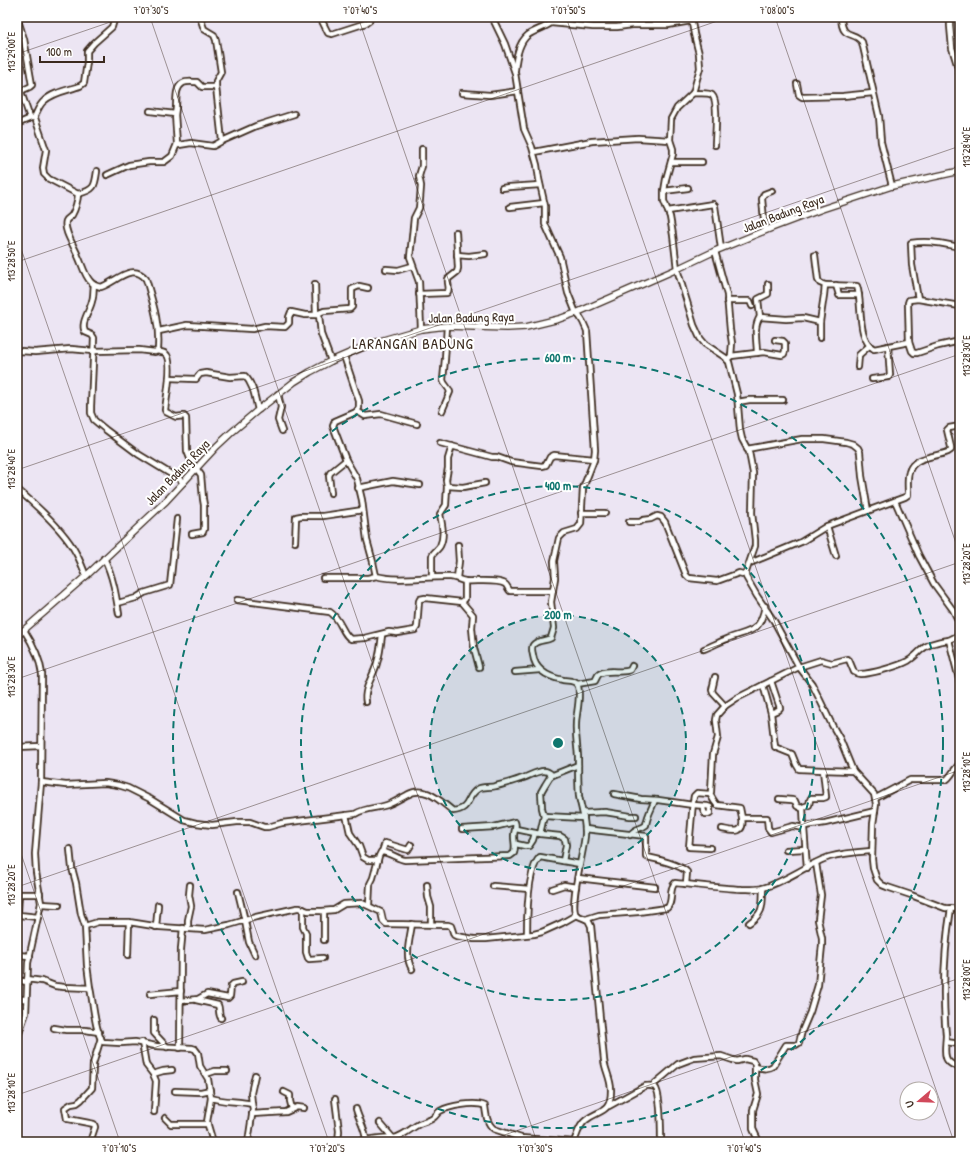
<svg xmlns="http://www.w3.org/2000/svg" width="977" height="1159" font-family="'Patrick Hand',sans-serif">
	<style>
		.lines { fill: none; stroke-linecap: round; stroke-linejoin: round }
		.minor-casing { stroke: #3b2a1e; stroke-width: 8 }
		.major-casing { stroke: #3b2a1e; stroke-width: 8 }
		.minor { stroke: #fff; stroke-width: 4.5 }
		.major { stroke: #fff; stroke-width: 5.5 }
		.ticks { fill: none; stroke: #3b2a1e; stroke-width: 1; stroke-opacity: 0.45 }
		.ring { fill: none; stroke: #0f766e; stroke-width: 2; stroke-dasharray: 7 5 }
		.labels { text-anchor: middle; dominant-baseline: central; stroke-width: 4; stroke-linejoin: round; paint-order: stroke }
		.street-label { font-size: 13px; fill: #3b2a1e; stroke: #fff }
		.quarter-label { font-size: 15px; letter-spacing: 1px; fill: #3b2a1e; stroke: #fff }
		.centre { fill: #0f766e; stroke: #fff; stroke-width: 2 }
		.ring-label { font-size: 12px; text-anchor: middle; font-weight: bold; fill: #0f766e; stroke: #fff; stroke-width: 4; stroke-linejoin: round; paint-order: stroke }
		.neatline { fill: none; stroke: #3b2a1e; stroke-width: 1.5 }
		.ticks-label { font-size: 10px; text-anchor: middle; fill: #3b2a1e }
	</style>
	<rect width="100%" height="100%" fill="#ece5f3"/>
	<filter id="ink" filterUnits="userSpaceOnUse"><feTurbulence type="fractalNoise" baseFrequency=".025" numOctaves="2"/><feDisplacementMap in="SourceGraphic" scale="8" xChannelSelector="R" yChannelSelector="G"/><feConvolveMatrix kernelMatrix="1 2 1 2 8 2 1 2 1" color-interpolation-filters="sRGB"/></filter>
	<g filter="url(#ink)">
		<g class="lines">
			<g class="minor-casing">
				<g id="minor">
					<path d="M17 17 24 39 32 85C29 89 23 88 21 92L30 118"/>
					<polyline points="199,17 201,20 204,29 214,35 216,40 221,72 216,81 216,87 222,141"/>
					<polyline points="320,17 328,33 332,34 366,23 369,21 370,17"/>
					<path d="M492 17 505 44 515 73 524 129 532 147 537 165 539 179 545 206V224L560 257 568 293 576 313 580 317 583 322 587 331 589 361 595 450 594 460 583 488 581 524 577 529 564 533 559 538 554 561 555 578 551 602 554 628 551 638C546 641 538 640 534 644 531 646 532 651 533 655 535 670 548 677 563 680 567 681 574 680 577 684 581 690 578 707 577 714 574 728 577 742 578 756 578 769 578 783 579 796 581 808 586 821 585 835 584 851 569 904 576 915L588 920 591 926 604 1060C605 1070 611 1079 611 1090 611 1114 600 1109 586 1120 579 1125 577 1135 574 1142"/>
					<polyline points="691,17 694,34 699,54 700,68 693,93 677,108 671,119 670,140 673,149 673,154 666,179 664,191 664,201 670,217 673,235 677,269 694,325 700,338 705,344 726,358 729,362 737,394 740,430 742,439 749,452 753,473 752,513 755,540 755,546 746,572 746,577 757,596 774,621 799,667 812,684 819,698 832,725 840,739 853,771 874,794 876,804 873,824 872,859 873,868 877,880 882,885 887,887 911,895 945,908 960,909"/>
					<path d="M841 17C842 41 854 30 862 42L879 116 881 142 892 186"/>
					<polyline points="950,17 950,26 952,48 960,74"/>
					<polyline points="551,23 593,27 617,27 632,25 668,25 691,21"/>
					<path d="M515 70C516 59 518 43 528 35 535 30 544 28 551 23V17"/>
					<polyline points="797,84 799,95 802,97 843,96 873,93"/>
					<polyline points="462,93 490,95 518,91"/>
					<path d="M693 93C698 94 708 92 712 95 719 101 715 136 715 145"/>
					<polyline points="150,111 175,114 177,144 179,145 191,143 213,146 222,141 256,126 294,114"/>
					<path d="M175 114C178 104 173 89 183 83 187 81 193 82 197 82L202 87H216"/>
					<path d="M34 118C37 112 39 105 44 101 53 92 69 90 80 86L84 83 87 62V51L94 43 112 27 114 20 117 17"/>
					<path d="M17 124 31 118H35L46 150 43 168 44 174 49 179 78 194C78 200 75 210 72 215 70 218 67 218 66 221 63 231 75 247 78 256 82 264 84 274 90 281 93 285 96 286 101 287 116 282 132 262 146 279 153 303 160 324 158 349L157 351 155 352 139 350 93 351 71 349 35 352 20 351 17 352"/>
					<polyline points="534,152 592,141 638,138 670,140"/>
					<polyline points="671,162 702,162"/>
					<polyline points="107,175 129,165 149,162 164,162 172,156 177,144"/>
					<polyline points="502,188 509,187 540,185"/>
					<polyline points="664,191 688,188"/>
					<path d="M78 194C95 190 95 186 97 171"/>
					<polyline points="510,207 544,203"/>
					<polyline points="668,211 713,204 715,206 721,248"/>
					<polyline points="765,230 762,199 764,194 772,191"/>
					<polyline points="715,251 727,295 730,330 732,343 731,356 727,360"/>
					<polyline points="457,255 469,256 485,254"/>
					<polyline points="815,255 818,280 820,283 825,285"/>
					<polyline points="386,269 398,270 412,266"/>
					<polyline points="315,284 316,315"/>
					<path d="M94 285C93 290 94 296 92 301 90 311 80 323 85 332L92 335 94 338 91 406V413L94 420 106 430 138 454 184 482"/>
					<polyline points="836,285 839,295 859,295"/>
					<path d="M419 294 447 293C451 289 447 284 448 279L457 272 458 268 456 232"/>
					<polyline points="918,299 960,306"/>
					<polyline points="727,301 750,301 752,306"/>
					<polyline points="319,315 319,313 324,311 350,309 352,307 352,289 359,286 368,288"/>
					<polyline points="760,317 758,299 768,294 768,284"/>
					<polyline points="421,329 419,282 410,257 414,218 419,208 420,199 421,186 419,176 422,166 422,149"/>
					<polyline points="159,331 187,325 252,329 265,326 285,327 289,323 289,317 291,312 305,315 319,315 321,334 331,361"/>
					<path d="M820 338V322L824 295 825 285 857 286C863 304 856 338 874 349L909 342 912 351 914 353H917L938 346 960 341"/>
					<path d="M909 342 908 303 909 300 918 299 912 265 911 243C929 240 943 244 960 247"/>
					<path d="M157 351C159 352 164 352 166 354 174 360 166 400 165 410L166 412 176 417 184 416 186 418 187 451 191 461 201 475 203 499 204 505V529L203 532 192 534"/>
					<path d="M757 353C757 342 753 326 760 317L786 319 803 318 820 322"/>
					<path d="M344 356 359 401V408L356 412 335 421 333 426 346 460 357 479 362 500 367 540 373 562 376 576C399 582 426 576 450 577 455 577 459 580 465 581 473 582 498 579 505 584 507 585 508 589 510 591H553"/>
					<polyline points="731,356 764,352 782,355 784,354 785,351 785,343 783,341 775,340"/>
					<polyline points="858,367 859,355 869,346"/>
					<path d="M169 378 196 379 200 374 206 373 230 377 245 376C254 385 255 399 258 410"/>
					<polyline points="872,379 889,377 890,375 888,346"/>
					<polyline points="278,394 281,407 278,420 282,431"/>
					<polyline points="738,402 749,400 783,400"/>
					<polyline points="357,411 365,416 381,414 417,424"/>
					<path d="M442 411 450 392C449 387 444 385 443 380L445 359 447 326"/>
					<polyline points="440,443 492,457 497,457 511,462 542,466 546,465 550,457 554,455 594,459"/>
					<polyline points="747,449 802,439 824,439 846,442 853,444 858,448 860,452 862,476 868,511"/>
					<polyline points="447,486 463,487 485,483"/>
					<polyline points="358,488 393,481 420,485"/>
					<path d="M17 489C37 506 64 530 76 553 80 560 83 568 86 576"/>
					<polyline points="331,493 329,476 330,473 346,460"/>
					<polyline points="895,501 919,556 934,584 953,610 959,622 959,635 949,640 960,683"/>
					<polyline points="581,513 605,513"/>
					<polyline points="629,522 640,522 643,520 651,519 657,516 661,517 665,522 686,575 689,578 717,581 739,573 746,575"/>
					<polyline points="827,526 836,556"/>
					<polyline points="295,542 296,517 301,516 323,516 363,510"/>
					<path d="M104 558C113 576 116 595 119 614"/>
					<path d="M750 563 801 542 827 526 905 497 908 495V492C908 486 907 478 909 472 913 456 936 457 948 452L951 450V447L947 430 949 428 960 426"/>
					<path d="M432 577V556C434 551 438 550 440 546 445 536 442 524 440 514L446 505 447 486 446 480 448 468V459L452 446"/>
					<polyline points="323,578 368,578 376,576"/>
					<polyline points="457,578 459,561 458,545"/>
					<path d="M237 600 330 612C341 619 343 636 351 639L365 638 389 632 397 633 415 630 417 627 419 601 420 599 425 598 462 602 465 599V581"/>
					<polyline points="462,602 473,615 472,628 474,648 479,667"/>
					<polyline points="118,603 136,598 144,593 170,585 177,519"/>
					<path d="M704 649C712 646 719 642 727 639 749 630 760 634 765 606"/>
					<polyline points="515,672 540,670"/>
					<polyline points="715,677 712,690 713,693 725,706"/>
					<polyline points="771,681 780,708 778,710 771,713"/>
					<path d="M577 684 595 681C596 679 597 677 598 675 605 668 622 674 630 670L632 666"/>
					<polyline points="763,685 771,713 775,747 777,748 792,754 796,764 799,769 823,770"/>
					<path d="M366 702C363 689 374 675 377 663 380 654 381 644 382 635"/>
					<polyline points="960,733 959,738 960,748"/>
					<polyline points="17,747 41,746"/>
					<path d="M41 782 66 785 105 783 118 785 128 788 150 799 184 820 196 823 212 825 237 822H250L264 827H268L282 823 355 814C367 807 375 809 387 805 396 802 399 799 407 795 425 784 440 801 453 811 472 809 465 797 478 789 483 786 490 788 496 786 504 784 512 782 520 779 528 777 536 771 544 771 548 771 550 773 552 775"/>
					<polyline points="614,794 641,799 658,800 693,805 707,806 710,807 710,813 708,814 705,814 703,809 704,806"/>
					<polyline points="710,794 714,801 717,805 740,808 742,818 767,818 768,828 771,832 793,826 804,828 807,868"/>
					<path d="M876 798 910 780H946C952 776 954 768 960 764"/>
					<polyline points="779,799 792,800 795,801 797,806 803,809"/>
					<polyline points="583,813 605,812 630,816 636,816"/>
					<polyline points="346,815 350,833 359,846 363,857 368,860 378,860"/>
					<polyline points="544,816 584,818"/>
					<polyline points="805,826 825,823 875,811"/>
					<polyline points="804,828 803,807 809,805 810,800 811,798 823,798 826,797 823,770 853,771"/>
					<polyline points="516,829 535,833"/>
					<path d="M585 829 646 836V856L647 857C657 859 681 865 687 872L686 884"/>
					<path d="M722 829C733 831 745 835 742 818"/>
					<polyline points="540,834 560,836 565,839 566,845 563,861"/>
					<path d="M630 835C636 827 640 830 646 825 647 816 652 808 655 800"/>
					<polyline points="516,844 525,846 529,846 533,840 535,833 540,834 544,816 542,808 541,792 545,785 550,777 553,775 578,765"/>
					<path d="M710 848 689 847 693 802 694 796 697 793 710 794 711 792 713 754 718 737 716 720 717 715 725 706 737 698 799 667 821 660 832 663 847 659 849 660 854 672C857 674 857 674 860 674 871 674 899 666 908 661 913 658 916 655 920 651 928 643 938 641 949 640"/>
					<polyline points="70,849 72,868 76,883 81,914 85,926"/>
					<polyline points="786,850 805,849"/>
					<polyline points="382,852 385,843 408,850 411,845"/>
					<polyline points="578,878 655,887"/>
					<polyline points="427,885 428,897 431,907 431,924"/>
					<polyline points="493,886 529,889"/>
					<polyline points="552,889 564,885 576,887"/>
					<polyline points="238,892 245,921 249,942 255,955"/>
					<polyline points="17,894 40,894"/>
					<polyline points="19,894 18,912 19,915 38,917"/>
					<polyline points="41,904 59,905"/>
					<path d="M369 905 370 884 373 878 379 856 381 852C390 852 397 859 405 860L510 856 514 853C516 846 514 843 514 836 514 830 517 827 515 822L494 827 462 829"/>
					<path d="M951 908C944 951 942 993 946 1035 946 1042 944 1051 946 1057 947 1063 955 1066 960 1068"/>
					<polyline points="303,909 303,927 306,933 306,952 308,958 309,959 323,958"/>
					<polyline points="324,911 324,940"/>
					<path d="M586 919 599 915 638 912 667 908C674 902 668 889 675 883 697 885 719 888 742 889 749 889 756 890 763 888 787 881 806 865 829 857 843 853 858 852 872 851"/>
					<path d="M749 923C765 912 762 905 763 888"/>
					<path d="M412 924C410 939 404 956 412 969"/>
					<polyline points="156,927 158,905"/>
					<polyline points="188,929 188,920 191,906 189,895 190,885"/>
					<path d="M527 934C527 917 527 869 540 857L580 864"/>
					<polyline points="17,955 30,956"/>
					<polyline points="128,955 129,922"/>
					<path d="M27 979 42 981 55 986 64 987 90 988C93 1001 95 1033 103 1042L121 1043 135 1042 156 1046 192 1048 195 1049 198 1053 200 1066 208 1079 211 1098C224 1102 238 1101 252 1104L253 1109 248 1142"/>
					<polyline points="17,980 27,982"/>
					<polyline points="90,988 87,965 85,926 98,922 129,922 160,927 205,930 229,925 256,917 297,908 300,908 308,911 322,911 334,910 344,904 362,903 381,912 383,921 386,924 448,925 451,926 454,935 456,936 474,939 486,939 534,934 542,932 562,923 576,915"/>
					<polyline points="150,994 181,991"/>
					<polyline points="17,999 26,999"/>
					<path d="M196 1000 218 1005C220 1009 218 1014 221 1018"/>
					<polyline points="181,1001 198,999 207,994 228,998 230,996 231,986 233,984 242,982"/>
					<polyline points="154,1020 154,1033 167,1047"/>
					<polyline points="54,1028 66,1030 85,1030 99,1032"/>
					<path d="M17 1039 26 1013 28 963 41 903 36 872 35 854 41 782 42 674C40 658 33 644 24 630"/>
					<polyline points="142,1042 146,1065 153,1074 156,1081 154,1112"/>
					<polyline points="946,1042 960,1044"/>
					<polyline points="180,1048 181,949 183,928"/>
					<path d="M755 1067C762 1068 767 1070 773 1066L786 1045H796L799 1043 802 1031 810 1012 818 985 822 945V938L818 920 821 895 816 863"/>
					<polyline points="153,1074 163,1071 172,1070"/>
					<polyline points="206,1074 215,1071 227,1071"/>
					<polyline points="652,1086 678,1064 694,1058 721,1056 733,1060 737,1061 745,1059 753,1061 755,1064 755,1080 758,1094 753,1110 753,1129 759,1142"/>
					<polyline points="175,1091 201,1092 210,1090"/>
					<polyline points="284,1092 290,1095 290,1101 292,1109"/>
					<polyline points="211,1098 207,1122 213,1142"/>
					<polyline points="335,1099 339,1131 338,1142"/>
					<polyline points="252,1104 251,1093 255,1075"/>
					<path d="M609 1106 645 1086C649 1086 652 1085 655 1087 661 1093 661 1132 661 1142"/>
					<path d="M356 1109C359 1120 365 1128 366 1140"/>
					<polyline points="252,1114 286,1112 297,1107 304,1108"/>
					<polyline points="165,1118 171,1124 208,1124"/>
					<polyline points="380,1123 392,1137"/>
					<path d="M395 1138C406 1134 410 1129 419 1124 424 1122 429 1121 433 1118 436 1116 437 1113 440 1111 449 1106 475 1101 485 1106 486 1115 487 1124 494 1129L521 1138 574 1142"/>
					<polyline points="90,1142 95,1127 94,1124 68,1119 67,1119 65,1108 71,1104 77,1103 81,1100 92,1088 93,1064 101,1038"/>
					<path d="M358 1142C364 1140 389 1136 395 1138L398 1142"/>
				</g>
			</g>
			<g class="major-casing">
				<polyline id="major" points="17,636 86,576 166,501 217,446 232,432 258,410 294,382 310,372 331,361 373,343 421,329 447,326 507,328 526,327 559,319 576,313 677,269 715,251 774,227 822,209 892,186 960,171"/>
			</g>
			<use href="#minor" class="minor"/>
			<use href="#major" class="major"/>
		</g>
	</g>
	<path class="ticks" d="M150 17 537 1142M358 17 745 1142M566 17 954 1142M775 17 960 555M17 54 125 17M17 237 329 1142M17 262 729 17M17 470 960 146M17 679 960 354M17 842 120 1142M17 887 960 562M17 1095 960 770M484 1142 960 978"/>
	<circle cx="558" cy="743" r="128" fill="#0f766e" fill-opacity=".12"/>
	<g class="ring">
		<circle cx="558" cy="743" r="128"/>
		<circle cx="558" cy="743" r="257"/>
		<circle cx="558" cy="743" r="385"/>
	</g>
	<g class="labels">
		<g class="street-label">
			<text transform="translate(783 213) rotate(-21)">Jalan Badung Raya</text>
			<text transform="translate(471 317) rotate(-1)">Jalan Badung Raya</text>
			<text transform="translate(177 472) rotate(-46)">Jalan Badung Raya</text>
		</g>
		<g class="quarter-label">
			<text x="413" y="343">LARANGAN BADUNG</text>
		</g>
	</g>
	<circle cx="558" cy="743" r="6" class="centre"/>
	<g class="ring-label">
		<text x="558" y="362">600 m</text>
		<text x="558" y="490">400 m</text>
		<text x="558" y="619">200 m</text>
	</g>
	<rect width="977" height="1159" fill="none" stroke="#fff" stroke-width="44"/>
	<g transform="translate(919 1101) rotate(251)"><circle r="19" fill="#ffffff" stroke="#b1aaa5"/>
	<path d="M0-3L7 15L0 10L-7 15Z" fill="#d1495b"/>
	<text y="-6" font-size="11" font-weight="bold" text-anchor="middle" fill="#3b2a1e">U</text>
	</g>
	<path d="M40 56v6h64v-6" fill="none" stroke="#3b2a1e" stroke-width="2"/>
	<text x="46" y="56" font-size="12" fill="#3b2a1e" stroke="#ffffff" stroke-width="3" paint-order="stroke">100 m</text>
	<rect x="22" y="22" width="933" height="1115" class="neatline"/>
	<g class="ticks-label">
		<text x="151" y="14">7°07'30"S</text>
		<text x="360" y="14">7°07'40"S</text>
		<text x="568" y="14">7°07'50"S</text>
		<text x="777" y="14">7°08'00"S</text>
		<text transform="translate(11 52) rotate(-90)" y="4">113°29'00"E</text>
		<text transform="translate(966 147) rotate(-90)" y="4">113°28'40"E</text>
		<text transform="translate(11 261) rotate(-90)" y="4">113°28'50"E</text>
		<text transform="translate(966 356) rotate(-90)" y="4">113°28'30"E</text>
		<text transform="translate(11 469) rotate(-90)" y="4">113°28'40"E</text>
		<text transform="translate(966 564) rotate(-90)" y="4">113°28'20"E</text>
		<text transform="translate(11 677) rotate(-90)" y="4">113°28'30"E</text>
		<text transform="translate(966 772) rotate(-90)" y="4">113°28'10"E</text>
		<text transform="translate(11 885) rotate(-90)" y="4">113°28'20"E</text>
		<text transform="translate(966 980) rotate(-90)" y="4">113°28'00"E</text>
		<text transform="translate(11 1093) rotate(-90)" y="4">113°28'10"E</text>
		<text x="119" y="1152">7°07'10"S</text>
		<text x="327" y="1152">7°07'20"S</text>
		<text x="535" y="1152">7°07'30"S</text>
		<text x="744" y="1152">7°07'40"S</text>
	</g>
</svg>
